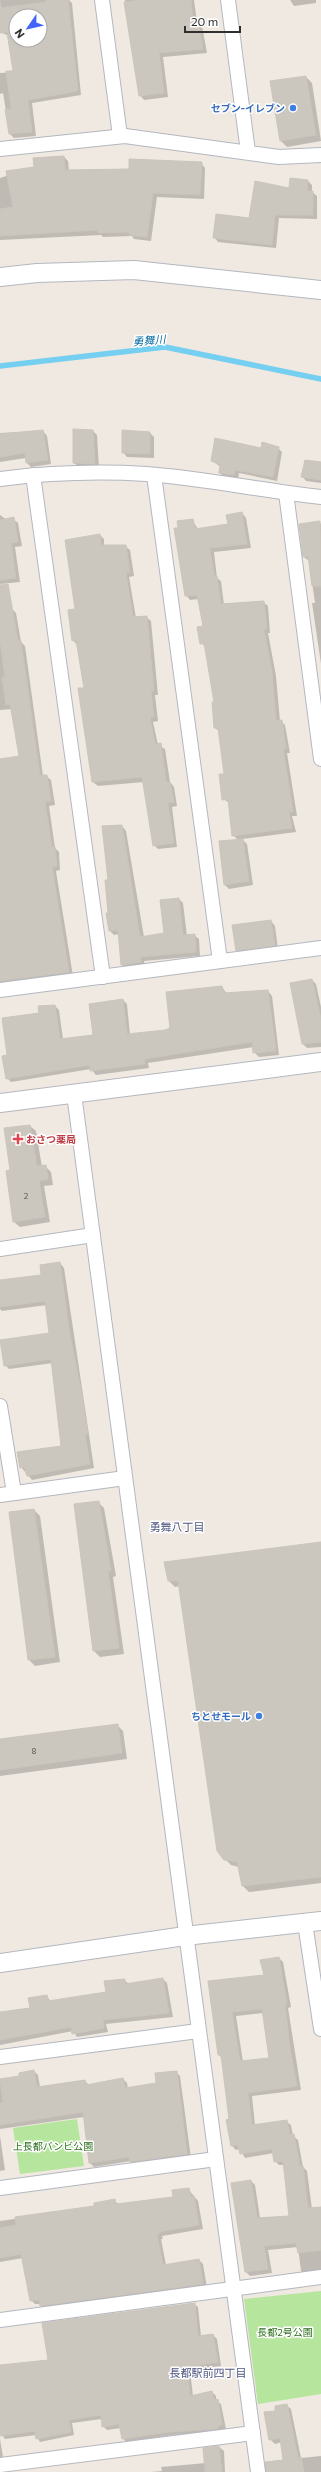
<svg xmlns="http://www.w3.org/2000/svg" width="321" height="2472" font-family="Commissioner,'Noto Sans JP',sans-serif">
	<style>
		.green { fill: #b6e59e }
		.shadow { fill: #0003; fill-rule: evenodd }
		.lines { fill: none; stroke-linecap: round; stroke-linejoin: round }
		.stream { stroke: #75cff0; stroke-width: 5.5 }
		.building { fill: #cbc7bf; stroke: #cbc5ba; fill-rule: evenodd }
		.minor-casing { stroke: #b4b7c1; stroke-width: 16 }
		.tertiary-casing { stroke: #b4b7c1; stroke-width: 20 }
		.minor { stroke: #fff; stroke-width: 14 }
		.tertiary { stroke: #fff; stroke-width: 18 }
		.shop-dot { fill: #3f7fe0; stroke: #fff; stroke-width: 1.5 }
		.health-dot { fill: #e0444e; stroke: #fff; stroke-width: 1.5 }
		.labels { text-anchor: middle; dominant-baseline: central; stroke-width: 3; stroke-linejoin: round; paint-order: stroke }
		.number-label { font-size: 8px; fill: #555452 }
		.shop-label { font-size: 10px; font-weight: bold; fill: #366cbe; stroke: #fff; text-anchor: end }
		.health-label { font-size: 10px; font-weight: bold; fill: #be3a42; stroke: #fff; text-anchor: start }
		.park-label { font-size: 10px; fill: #2c6e1b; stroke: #fff }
		.water-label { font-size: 11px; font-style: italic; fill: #0d6fa3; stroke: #fff }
		.neighbourhood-label { font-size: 11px; fill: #4d5680; stroke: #fff }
	</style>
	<rect width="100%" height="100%" fill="#efe9e1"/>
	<g class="green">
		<polygon points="77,2119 84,2166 20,2174 13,2128"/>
		<polygon points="321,2291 321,2394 258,2404 244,2299"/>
	</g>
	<g class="shadow">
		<path d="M0 0H69L72 3 81 95 32 103 36 136 14 138 10 134 3 93 0 94V73L14 72 9 36 2 33ZM16 16H40V40H16Z"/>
		<polygon points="125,0 194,0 197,22 202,26 207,53 163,57 168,97 144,100 140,95"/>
		<polygon points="290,0 316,0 316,3 294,6"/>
		<polygon points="306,77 312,83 321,141 287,147 281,141"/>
		<polygon points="64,157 68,161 69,171 130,170 201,163 205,168 204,199 157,197 151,241 134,239 132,236 103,237 101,235 0,240 0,178"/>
		<polygon points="291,180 308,181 312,185 312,192 317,196 317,219 279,218 276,248 218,242 214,237 250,219 290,189"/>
		<polygon points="43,431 47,436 51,464 31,467 27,463 26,458 0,462 0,433"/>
		<polygon points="93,431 97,435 99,468 79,467 74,463"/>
		<polygon points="123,431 150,433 154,437 154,458 127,457 123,452"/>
		<polygon points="278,448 282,452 277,481 239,473 238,479 224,477 220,473 221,467 212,461 262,449"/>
		<polygon points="321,463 321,483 306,481 302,476"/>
		<polygon points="242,513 246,518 251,548 214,552 217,578 221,581 224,605 263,602 268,606 270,633 268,633 276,676 280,721 285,725 290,753 287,753 297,816 292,816 296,832 242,839 247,844 253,885 229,889 225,885 238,840 233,835 230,803 223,799 225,775 219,731 215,728 215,703 206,647 201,643 204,627 199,599 190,600 186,595 180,528 192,520 198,529 229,524"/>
		<polygon points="0,515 7,520 13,519 18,523 22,546 15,547 20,582 0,584"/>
		<polygon points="319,522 321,524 321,664 312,603 315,603 309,561 304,557"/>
		<polygon points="100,535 104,539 104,546 125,546 130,550 134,576 129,577 136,618 146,617 151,621 158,695 155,695 158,721 153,722 158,745 165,749 170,782 174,787 177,806 172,807 177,847 158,849 154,845 144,782 98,786 93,782 85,689 77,645 73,640 76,610"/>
		<polygon points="12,609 16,613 21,642 25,646 43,776 46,776 51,780 55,805 49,806 55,848 59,852 60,870 56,871 73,976 0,985 0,760 20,757 12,709 0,710 0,611"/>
		<polygon points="122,826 126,831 144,937 165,934 179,899 183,903 187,936 194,935 199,939 200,956 144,961 145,966 126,969 122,965 119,934 114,935 110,931 109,881"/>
		<polygon points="271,921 275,926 278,949 241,954 236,950"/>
		<polygon points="312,980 316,984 321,1007 321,1047 307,1048 303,1044"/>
		<polygon points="222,987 227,994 268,991 272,996 279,1055 259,1057 254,1052 254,1047 148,1063 149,1068 96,1075 91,1069 11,1082 7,1078 8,1056 40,1014 55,1006 59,1010 63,1039 94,1035 123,1000 127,1004 130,1035 166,1031"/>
		<polygon points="30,1126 36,1131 42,1167 45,1166 51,1172 53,1185 44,1186 50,1222 20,1227 14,1222 7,1172 11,1171 16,1127"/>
		<polygon points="60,1263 64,1268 94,1468 32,1480 21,1467 62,1446 53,1363 9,1369 5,1365 50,1334 47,1305 2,1311 0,1309 0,1281 42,1276"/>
		<polygon points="98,1502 104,1508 116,1576 113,1577 124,1654 100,1657 94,1651"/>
		<polygon points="34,1510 40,1516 60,1662 35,1666 29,1660"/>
		<polygon points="321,1543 321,1883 249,1892 243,1886 239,1867 231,1865 225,1859 180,1586 175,1587 169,1581"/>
		<polygon points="117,1725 123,1731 127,1759 0,1776 0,1740"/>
		<path d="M279 1958 283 1962 291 2007 288 2008 301 2090 252 2096 255 2125 286 2121 291 2125 293 2136 298 2140 303 2167 307 2171 312 2209 321 2208V2273L306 2275 301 2271 298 2247 268 2250 272 2273 250 2276 246 2272 232 2184 251 2181 255 2185 260 2218 290 2216 284 2165H279L275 2161 274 2153 245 2158 240 2149 236 2150 232 2146 222 2058 219 2055 209 1981 265 1976ZM263 2013 270 2059 243 2062 236 2016Z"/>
		<polygon points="163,1979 167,1983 173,2017 106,2024 108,2032 77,2037 73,2031 0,2045 0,2013 31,2009 47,1996 51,2002 107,1993 124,1980 129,1984"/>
		<polygon points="34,2071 38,2075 40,2087 85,2081 89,2085 123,2079 127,2083 128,2089 158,2084 176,2072 180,2076 191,2158 135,2166 131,2161 94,2167 90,2163 84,2117 0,2129 0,2080 21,2077"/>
		<polygon points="0,2136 5,2170 0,2171"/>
		<polygon points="188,2189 198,2201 203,2229 162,2236 163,2239 161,2239 166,2265 199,2260 203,2264 207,2288 45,2310 40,2304 35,2304 31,2300 23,2258 0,2262 0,2221 96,2207 114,2200 118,2204 174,2197"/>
		<polygon points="194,2304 198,2307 201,2336 213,2335 217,2339 221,2366 190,2370 193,2396 212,2392 216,2396 216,2401 221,2404 226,2429 221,2429 221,2432 173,2435 126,2442 123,2438 121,2428 107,2430 103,2426 102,2419 72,2423 74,2435 40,2442 36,2435 5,2439 2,2435 0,2366 49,2361"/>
		<polygon points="286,2405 291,2409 301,2458 321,2456 321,2472 287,2472 282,2442 275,2444 270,2439 277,2412"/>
		<polygon points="0,2439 3,2457 0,2458"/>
		<polygon points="219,2447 224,2451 225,2472 227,2472 151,2472 162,2471 161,2467 206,2463 204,2449"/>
	</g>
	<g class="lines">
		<polyline class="stream" points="0,366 165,347 321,379"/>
	</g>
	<g class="building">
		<path d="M46 0H68L78 91 28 100 32 132 9 134 5 109H11L6 71H13L7 32 0 33V8L46 2ZM16 16H40V40H16Z"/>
		<polygon points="142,0 191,0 193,21 198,20 203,49 159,53 164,93 139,96 124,2"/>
		<polygon points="306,76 316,135 280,141 270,81"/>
		<polygon points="64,156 65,170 129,169 129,159 202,162 200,195 153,193 147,237 129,235 129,232 98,233 97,230 0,236 0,209 13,207 6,171 34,167 33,158"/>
		<polygon points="290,178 308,180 307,191 313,191 313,215 275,215 272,245 213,238 216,214 249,218 255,181 289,188"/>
		<polygon points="73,429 93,430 95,464 73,463"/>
		<polygon points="43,430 48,460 26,463 25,453 0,457 0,434"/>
		<polygon points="122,430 150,432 150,454 122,453"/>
		<polygon points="215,438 261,448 262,442 279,447 273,477 235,470 234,475 219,473 220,464 211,461"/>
		<polygon points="305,460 321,462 321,480 301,477"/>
		<polygon points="242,512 247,544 210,548 214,576 217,576 221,604 264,601 267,629 264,629 272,671 276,721 282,720 286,749 283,749 293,812 289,812 292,828 232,836 228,799 222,800 219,774 224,774 218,728 214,728 212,702 214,702 204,643 200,644 197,627 203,626 197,595 185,596 174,528 178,528 177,521 193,519 195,529 228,524 226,515"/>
		<polygon points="14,517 18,542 11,543 16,578 0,580 0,520"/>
		<polygon points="320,521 321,586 312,586 308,556 303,557 299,524"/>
		<polygon points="100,534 101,545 126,545 130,572 126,573 133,617 147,616 154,691 151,691 154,717 150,717 155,744 161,743 166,782 170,782 174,802 168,803 174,843 153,846 142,777 92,782 78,688 84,688 76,640 72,641 68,610 75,609 65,540"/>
		<polygon points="8,584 18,641 21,641 40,775 47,775 51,801 45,802 52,847 55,847 57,866 52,867 69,972 0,981 0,759 19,756 10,704 6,705 2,677 5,677 0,640 0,585"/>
		<polygon points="122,825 140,937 164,933 160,900 179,898 183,935 195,934 196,952 140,957 141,962 121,965 118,930 109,931 106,913 108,913 105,880 108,880 102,826"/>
		<polygon points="243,839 249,881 224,885 219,841"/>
		<polygon points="271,920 275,946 236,951 232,925"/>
		<polygon points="312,979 321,1019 321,1042 302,1044 290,983"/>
		<polygon points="222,986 224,993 268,990 276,1051 253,1053 252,1042 144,1059 145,1064 90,1071 90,1065 6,1079 2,1056 7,1055 2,1018 39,1013 38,1006 55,1005 60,1039 93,1035 89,1004 123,999 127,1034 165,1030 170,1028 166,992"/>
		<polygon points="30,1125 37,1166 46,1165 48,1179 39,1181 45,1217 13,1222 6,1171 10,1170 4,1128"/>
		<polygon points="60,1262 69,1329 82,1395 88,1434 85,1434 90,1464 27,1476 24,1467 20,1468 17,1452 61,1446 51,1359 4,1366 0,1340 49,1333 45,1301 0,1307 0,1280 41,1275 40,1265"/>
		<polygon points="99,1501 111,1571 108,1571 119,1648 93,1651 74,1504"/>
		<polygon points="34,1509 55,1657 28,1660 9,1512"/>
		<polygon points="321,1542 321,1877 242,1886 237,1862 224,1860 217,1851 178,1581 168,1581 164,1562"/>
		<polygon points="118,1724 122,1753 0,1770 0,1739"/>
		<path d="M279 1957 287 2004H285L290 2048 297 2086 248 2093 252 2125 287 2120 290 2135 294 2134 300 2166H303L308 2208 321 2207V2250L298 2253 296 2243 264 2246 268 2269 245 2272 231 2183 251 2180 257 2218 289 2216 283 2161 274 2162 272 2149 240 2154 238 2145 231 2146 226 2120 229 2119 221 2055H218L208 1981 264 1975 260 1960ZM262 2009 269 2058 240 2061 232 2012Z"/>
		<polygon points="163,1978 169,2013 103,2020 104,2028 72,2034 71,2027 0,2040 0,2012 30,2008 28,1998 47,1995 48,2001 106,1992 104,1981 125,1979 125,1984"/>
		<polygon points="34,2070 37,2087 85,2080 86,2085 123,2078 125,2088 156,2083 155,2073 177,2071 187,2154 130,2162 129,2157 89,2163 83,2112 0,2125 0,2103 3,2103 0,2079 19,2076 19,2073"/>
		<polygon points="189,2188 191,2197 194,2196 199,2225 159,2232 159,2235 157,2235 163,2265 199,2259 203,2284 40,2306 39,2300 30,2301 21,2254 0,2258 0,2228 16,2225 15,2217 94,2206 94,2203 115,2199 116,2204 173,2197 172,2190"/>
		<polygon points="195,2303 198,2336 213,2334 218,2362 187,2367 190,2396 212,2391 214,2400 218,2399 222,2425 218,2426 218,2429 169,2432 122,2439 119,2424 102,2427 101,2415 69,2420 71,2432 36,2439 35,2431 0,2436 0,2365 48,2360 42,2323"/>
		<polygon points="287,2404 298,2458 301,2457 304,2472 266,2472 265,2462 283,2460 280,2438 269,2440 264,2412 275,2411 275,2406"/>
		<polygon points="219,2446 222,2472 205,2472 203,2448"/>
	</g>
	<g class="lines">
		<g class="minor-casing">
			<g id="minor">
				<polyline points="102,0 120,136"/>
				<polyline points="228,0 248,152"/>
				<polyline points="0,149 125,136 279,157 321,155"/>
				<polyline points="33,475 103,977"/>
				<polyline points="154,475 220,961"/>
				<path d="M0 479C48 473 97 471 146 474 204 478 263 491 321 497"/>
				<polyline points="286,493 321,759"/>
				<polyline points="0,990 321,948"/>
				<polyline points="74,1094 258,2472"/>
				<polyline points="0,1249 93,1235"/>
				<polyline points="0,1406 14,1493"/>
				<polyline points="0,1495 125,1478"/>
				<polyline points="305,1923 321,2029"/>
				<polyline points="0,2057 198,2031"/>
				<polyline points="0,2188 216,2159"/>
				<polyline points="0,2320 321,2277"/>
				<polyline points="0,2465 253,2433"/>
			</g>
		</g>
		<g class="tertiary-casing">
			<g id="tertiary">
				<polyline points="0,277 37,273 134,270 321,290"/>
				<polyline points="0,1103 321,1062"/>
				<polyline points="0,1963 185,1936 321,1921"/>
			</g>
		</g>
		<use href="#minor" class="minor"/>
		<use href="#tertiary" class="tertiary"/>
	</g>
	<g class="shop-dot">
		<circle cx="293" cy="108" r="4"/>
		<circle cx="259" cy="1716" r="4"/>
	</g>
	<path class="health-dot" d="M16 1133h4v4h4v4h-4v4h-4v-4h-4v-4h4z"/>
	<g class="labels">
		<g class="number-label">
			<text x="26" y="1196">2</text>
			<text x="34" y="1751">8</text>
		</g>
		<g class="shop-label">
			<text x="285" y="108">セブン-イレブン</text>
			<text x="251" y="1716">ちとせモール</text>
		</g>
		<g class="health-label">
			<text x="26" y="1139">おさつ薬局</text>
		</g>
		<g class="park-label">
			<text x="53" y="2146">上長都バンビ公園</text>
			<text x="285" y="2332">長都2号公園</text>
		</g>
		<g class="water-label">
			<text transform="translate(149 340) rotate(-4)">勇舞川</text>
		</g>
		<g class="neighbourhood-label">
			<text x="177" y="1526">勇舞八丁目</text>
			<text x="208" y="2372">長都駅前四丁目</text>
		</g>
	</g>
	<g transform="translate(28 28) rotate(236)"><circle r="19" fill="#ffffff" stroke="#ababab"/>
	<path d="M0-3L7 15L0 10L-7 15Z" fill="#4264fb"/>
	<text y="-6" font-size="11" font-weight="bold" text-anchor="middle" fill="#2e2e2e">N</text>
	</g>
	<path d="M185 26v6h55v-6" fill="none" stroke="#2e2e2e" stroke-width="2"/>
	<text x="191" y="26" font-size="12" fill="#2e2e2e" stroke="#ffffff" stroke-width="3" paint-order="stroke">20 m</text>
</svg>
